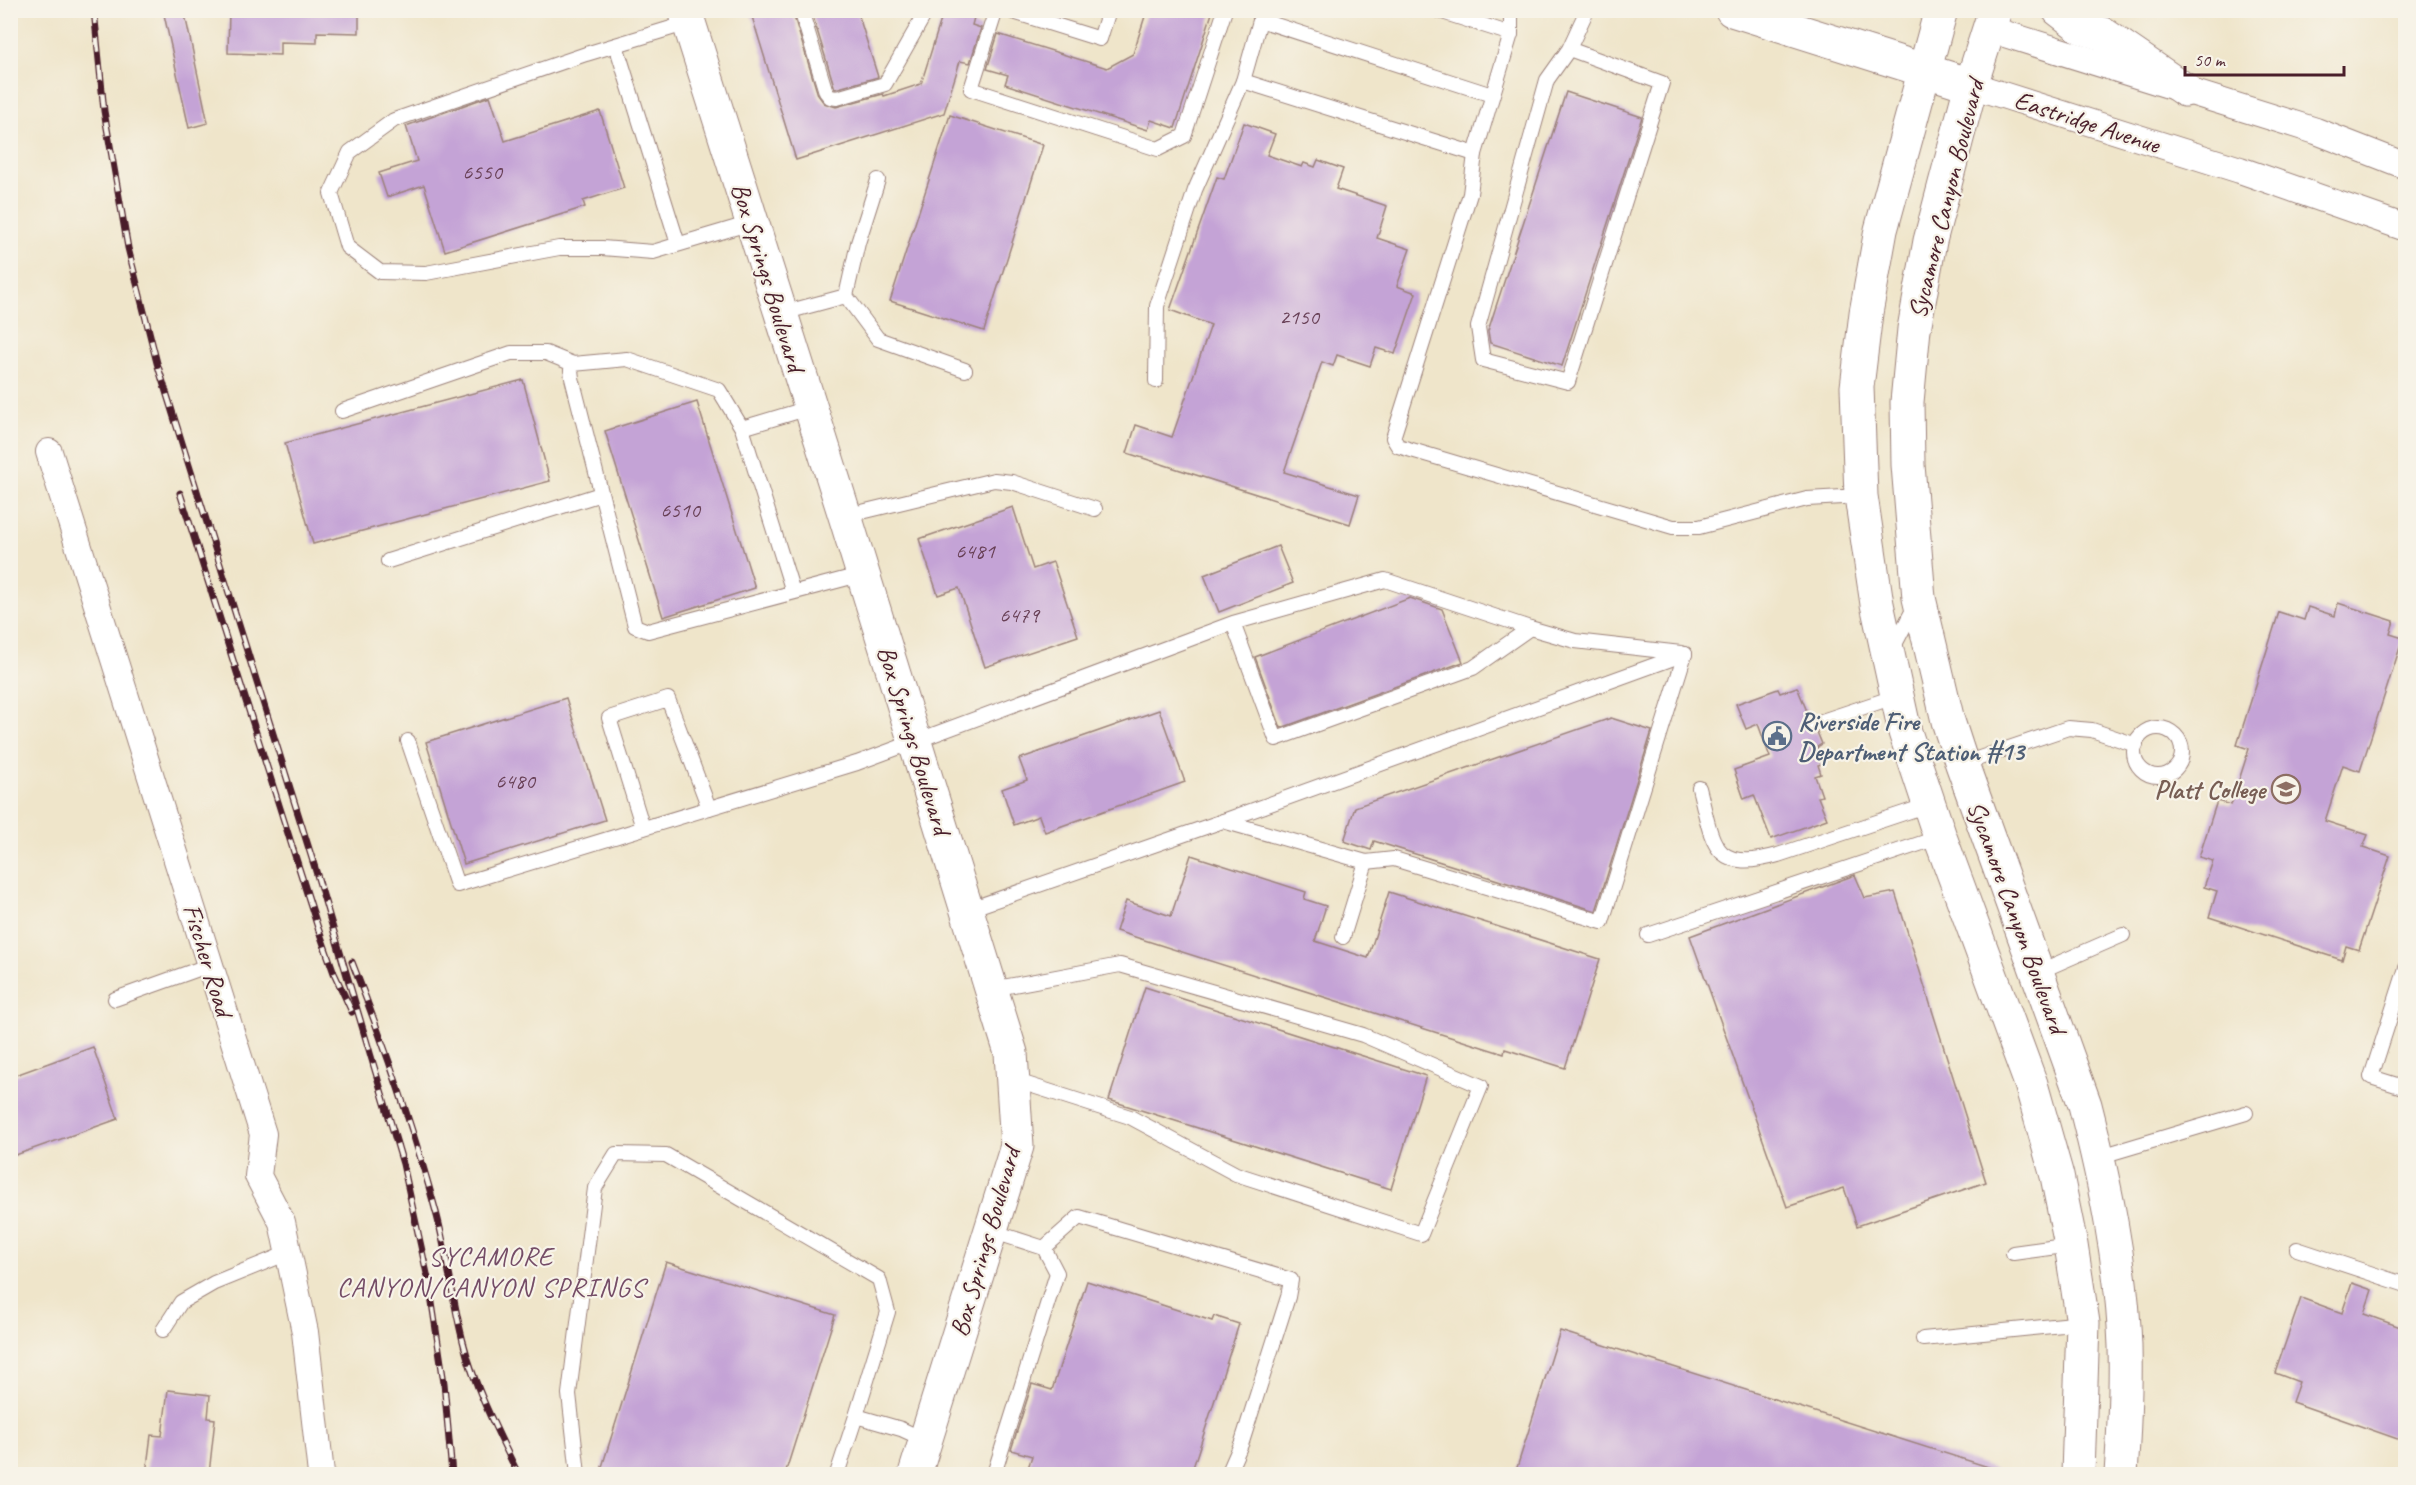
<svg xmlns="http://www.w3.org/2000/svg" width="2416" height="1485" font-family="Caveat,sans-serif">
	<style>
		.building { fill: #c4a3d6 }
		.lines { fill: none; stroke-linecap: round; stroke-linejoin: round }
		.lane-casing { stroke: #9c827a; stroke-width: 16 }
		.street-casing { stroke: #9c827a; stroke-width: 28 }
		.secondary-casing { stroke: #9c827a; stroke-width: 35 }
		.lane { stroke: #fff; stroke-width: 14 }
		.street { stroke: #fff; stroke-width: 26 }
		.secondary { stroke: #fff; stroke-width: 33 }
		.rail-casing { stroke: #4a1f2b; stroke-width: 7 }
		.rail { stroke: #f7f3e8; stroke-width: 4.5; stroke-dasharray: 14; stroke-linecap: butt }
		.labels { text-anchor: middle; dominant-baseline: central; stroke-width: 4.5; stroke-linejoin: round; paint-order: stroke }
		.number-label { font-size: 22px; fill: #684056 }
		.street-label { font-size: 26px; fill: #4a1f2b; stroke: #f7f3e8 }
		.service-label { font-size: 26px; font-weight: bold; fill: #4e5e75; stroke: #f7f3e8; text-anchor: start }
		.education-label { font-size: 26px; font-weight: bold; fill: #785e54; stroke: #f7f3e8; text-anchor: end }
		.neighbourhood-label { font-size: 27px; letter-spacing: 1.5px; fill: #754d67; stroke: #f7f3e8 }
	</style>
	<rect width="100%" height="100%" fill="#f7f3e8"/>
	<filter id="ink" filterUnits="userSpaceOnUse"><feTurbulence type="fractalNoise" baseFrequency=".0167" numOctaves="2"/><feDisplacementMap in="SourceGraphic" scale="12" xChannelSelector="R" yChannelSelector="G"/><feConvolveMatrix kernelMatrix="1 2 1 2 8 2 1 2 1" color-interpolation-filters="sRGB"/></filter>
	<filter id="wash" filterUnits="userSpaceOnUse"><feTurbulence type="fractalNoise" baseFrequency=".008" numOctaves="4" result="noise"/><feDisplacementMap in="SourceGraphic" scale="24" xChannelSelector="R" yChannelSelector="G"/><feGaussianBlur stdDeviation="1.35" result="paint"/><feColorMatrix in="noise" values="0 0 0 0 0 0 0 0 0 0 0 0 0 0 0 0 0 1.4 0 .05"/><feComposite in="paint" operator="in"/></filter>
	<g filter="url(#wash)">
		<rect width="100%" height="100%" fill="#efe5ca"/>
		<g id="blocks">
			<g class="building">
				<polygon points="163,10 184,10 208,123 189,128"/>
				<polygon points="229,10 359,10 359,33 317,32 317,43 280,42 280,55 228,53"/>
				<polygon points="750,10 792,10 818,95 824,103 836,107 883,94 884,96 921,84 944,10 976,10 972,25 981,28 970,63 960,61 944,113 796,160"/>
				<polygon points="811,10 857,10 878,77 835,89"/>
				<polygon points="1147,10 1213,10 1175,128 1151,120 1148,130 1005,84 1008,75 987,69 998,34 1107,68 1133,54"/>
				<polygon points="1566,92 1642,117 1562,366 1490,343 1488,331"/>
				<polygon points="490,96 505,141 600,111 624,188 583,201 585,207 445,251 424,185 387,197 379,173 417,161 406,126"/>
				<polygon points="950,115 1043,145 984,331 890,301"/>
				<polygon points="1244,123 1275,134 1267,155 1302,167 1304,163 1315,167 1318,160 1343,169 1336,189 1387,206 1377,238 1410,249 1397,286 1416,293 1395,354 1376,348 1370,366 1337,355 1333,366 1322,362 1284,472 1359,495 1350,524 1127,453 1136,425 1172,437 1211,325 1170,310 1217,177 1224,179"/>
				<polygon points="523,380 550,481 313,544 285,443"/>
				<polygon points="697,402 755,588 663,617 605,431"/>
				<polygon points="1013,507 1033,569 1053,562 1078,636 985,667 959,588 938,595 919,539"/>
				<polygon points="1278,546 1293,583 1219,612 1204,575"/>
				<polygon points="1410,598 1442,609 1463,662 1281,728 1255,657"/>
				<polygon points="2338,603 2394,621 2390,634 2403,638 2360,771 2343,765 2325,821 2368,835 2363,847 2390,856 2359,950 2346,946 2342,960 2209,917 2217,891 2204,887 2213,861 2199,857 2217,801 2231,805 2249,749 2237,745 2279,612 2304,620 2308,607 2335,616"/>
				<polygon points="1797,687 1809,716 1804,722 1805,727 1811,733 1817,732 1822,744 1817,747 1824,763 1818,765 1821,774 1815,776 1822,796 1818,797 1827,819 1771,839 1754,795 1744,799 1734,770 1770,757 1758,724 1746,729 1736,704 1778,689 1780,693"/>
				<polygon points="566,698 605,820 464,864 426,742"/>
				<polygon points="1159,710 1185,782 1045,832 1039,816 1014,825 1002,789 1027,780 1019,759"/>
				<polygon points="1611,718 1652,731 1596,911 1374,841 1371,850 1344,841 1355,807"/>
				<polygon points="1191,855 1306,892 1304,899 1326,906 1315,941 1368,958 1389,892 1600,959 1565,1068 1505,1049 1504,1054 1116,931 1126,901 1171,916"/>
				<polygon points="1855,875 1865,898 1895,892 1986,1182 1857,1226 1844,1188 1787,1207 1690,936"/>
				<polygon points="1145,987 1426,1076 1391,1189 1109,1100"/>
				<polygon points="93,1047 118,1119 10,1157 10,1077"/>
				<polygon points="666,1262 835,1315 785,1474 616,1474 601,1470"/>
				<polygon points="1087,1281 1212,1321 1214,1316 1239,1324 1191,1474 1026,1474 1032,1456 1011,1450 1032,1384 1052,1390"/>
				<polygon points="2352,1283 2372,1290 2364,1314 2406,1329 2406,1442 2292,1402 2299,1382 2275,1373 2301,1298 2342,1313"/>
				<polygon points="1560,1331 2001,1471 2001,1474 1515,1474"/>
				<polygon points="168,1390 210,1395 208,1418 215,1419 209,1474 146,1474 151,1435 162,1436"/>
			</g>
		</g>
	</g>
	<g filter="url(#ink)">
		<use href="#blocks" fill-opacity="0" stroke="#9c827a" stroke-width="1.5"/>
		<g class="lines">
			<g class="lane-casing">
				<g id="lane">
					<polyline points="801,10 826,92 830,97 837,98 885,84 927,10"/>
					<polyline points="996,10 971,89 1158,149 1184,136 1225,10"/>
					<polyline points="1007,10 1100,39 1109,10"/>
					<polyline points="1436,10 1511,34"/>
					<polyline points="1511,10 1511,34 1475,154 1470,194 1393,438 1398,446 1673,527 1699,527 1807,499 1861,496"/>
					<polyline points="1260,20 1492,95"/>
					<polyline points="688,23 586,54 394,120 350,152 331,193 347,247 380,272 426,273 559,248 602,248 653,252 751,223"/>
					<polyline points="616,45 678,244"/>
					<polyline points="1569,49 1662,83 1568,382 1483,360 1478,327 1547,80 1569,49 1587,10"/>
					<polyline points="1243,81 1475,154"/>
					<polyline points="878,180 858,243 846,296 878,339 965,370"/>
					<polyline points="779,314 846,296"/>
					<polyline points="1156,381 1157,306 1195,190 1243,81 1263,10"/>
					<polyline points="342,411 511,353 546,353 573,364"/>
					<polyline points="742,428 809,408"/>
					<polyline points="845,516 994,480 1012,482 1095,509"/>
					<polyline points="388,561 601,494"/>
					<polyline points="793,592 742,428 719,390 627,359 573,364 571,370 572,378 635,626 648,631 863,574"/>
					<polyline points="1530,628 1575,641 1681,653"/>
					<polyline points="1892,650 1915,606"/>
					<polyline points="1813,724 1897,696"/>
					<circle cx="2158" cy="752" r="24"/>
					<polyline points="408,741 457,885 857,763 1233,623 1385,580 1530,628 1473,668 1276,739 1233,623"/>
					<polyline points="1962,764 2068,728 2092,730 2136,745"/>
					<path d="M1699 788C1713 842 1711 874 1778 855L1928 805"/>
					<polyline points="1223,821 1685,654"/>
					<polyline points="643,828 609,718 668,699 709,808"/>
					<polyline points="967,910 1223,821 1366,862 1394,859 1602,922 1685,654"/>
					<polyline points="1648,935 1940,837"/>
					<polyline points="1343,937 1366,862"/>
					<polyline points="2406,968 2371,1077 2406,1088"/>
					<polyline points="2038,972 2123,935"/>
					<polyline points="992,989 1120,965 1363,1035 1481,1086 1421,1234 1236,1174 1130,1117 1014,1080"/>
					<polyline points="115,999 210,965"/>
					<polyline points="2098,1157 2246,1113"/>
					<polyline points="991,1231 1044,1248 1057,1273 994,1474"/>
					<polyline points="1044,1248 1079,1217 1291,1280 1288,1297 1242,1442 1228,1474"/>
					<polyline points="2297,1249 2406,1285"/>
					<polyline points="2013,1253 2071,1245"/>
					<polyline points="163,1330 181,1302 214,1283 288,1253"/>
					<polyline points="1923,1339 2083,1323"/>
					<polyline points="578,1474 569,1394 595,1188 616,1154 666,1155 879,1279 888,1312 856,1416"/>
					<polyline points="837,1474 856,1416 901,1429 925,1440"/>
				</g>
			</g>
			<g class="street-casing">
				<g id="street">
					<polyline points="1989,29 2316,131 2406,166"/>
					<polyline points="1971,85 2240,170 2406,228"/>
					<polyline points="49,452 263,1134 258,1176 282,1222 305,1332 321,1474"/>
				</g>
			</g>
			<g class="secondary-casing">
				<g id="secondary">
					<polyline points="685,10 845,516 1011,1053 1017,1146 915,1474"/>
					<polyline points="1732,10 1971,85"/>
					<polyline points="1941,10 1881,230 1866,313 1857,387 1861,496 1877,604 1905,732 1940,837 2031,1084 2057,1176 2071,1245 2083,1323 2078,1474"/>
					<path d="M1995 10 1971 85 1930 241 1914 329 1907 402 1908 465 1919 598 1948 721 1962 764 2085 1105C2105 1183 2122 1264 2125 1346 2126 1389 2124 1431 2121 1474"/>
					<polyline points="2059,10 2081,27 2103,34 2185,90"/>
				</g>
			</g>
			<use href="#lane" class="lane"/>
			<use href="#street" class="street"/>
			<use href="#secondary" class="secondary"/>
			<g class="rail-casing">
				<g id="rail">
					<polyline points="94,10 104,111 128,248 157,363 315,868 403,1164 429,1283 444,1383 452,1474"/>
					<polyline points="180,493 318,928 334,973 352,1012"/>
					<path d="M352 962C384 1044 413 1127 436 1212 448 1256 452 1301 464 1345 476 1391 498 1432 518 1474"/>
				</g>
			</g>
			<use href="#rail" class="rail"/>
		</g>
	</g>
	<defs>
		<g id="civic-ring" transform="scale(1.5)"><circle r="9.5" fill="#f7f3e8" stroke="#5c6f8a" stroke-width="1.5"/><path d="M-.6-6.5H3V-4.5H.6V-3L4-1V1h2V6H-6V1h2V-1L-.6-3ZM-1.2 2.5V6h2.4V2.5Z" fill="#5c6f8a"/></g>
		<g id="university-ring" transform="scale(1.5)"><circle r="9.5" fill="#f7f3e8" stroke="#8d6e63" stroke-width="1.5"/><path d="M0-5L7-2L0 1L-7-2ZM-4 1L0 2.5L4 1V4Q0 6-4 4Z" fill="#8d6e63"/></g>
	</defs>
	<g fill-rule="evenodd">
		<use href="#civic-ring" x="1777" y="736"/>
		<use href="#university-ring" x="2286" y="789"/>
	</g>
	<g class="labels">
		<g class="number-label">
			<text x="482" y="172">6550</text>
			<text x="1299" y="317">2150</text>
			<text x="680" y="510">6510</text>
			<text x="975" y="551">6481</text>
			<text x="1019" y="615">6479</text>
			<text x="515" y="781">6480</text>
		</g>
		<g class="street-label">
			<text transform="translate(2087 122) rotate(18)">Eastridge Avenue</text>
			<text transform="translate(1946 199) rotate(-76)">Sycamore Canyon Boulevard</text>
			<text transform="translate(768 277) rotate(73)">Box Springs Boulevard</text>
			<text transform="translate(914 740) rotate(73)">Box Springs Boulevard</text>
			<text transform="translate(2017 917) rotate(70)">Sycamore Canyon Boulevard</text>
			<text transform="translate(208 960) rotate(73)">Fischer Road</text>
			<text transform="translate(985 1242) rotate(-74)">Box Springs Boulevard</text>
		</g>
		<g class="service-label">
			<text x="1798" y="721">Riverside Fire<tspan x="1798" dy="30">Department Station #13</tspan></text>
		</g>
		<g class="education-label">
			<text x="2265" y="789">Platt College</text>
		</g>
		<g class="neighbourhood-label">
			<text x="491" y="1256">SYCAMORE<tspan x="491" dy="31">CANYON/CANYON SPRINGS</tspan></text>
		</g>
	</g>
	<rect width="2416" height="1485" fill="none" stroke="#f7f3e8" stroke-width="36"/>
	<path d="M2185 66v9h159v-9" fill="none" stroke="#4a1f2b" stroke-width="3"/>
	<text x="2194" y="66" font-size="18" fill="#4a1f2b" stroke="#f7f3e8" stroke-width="4.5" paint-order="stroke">50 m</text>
</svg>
